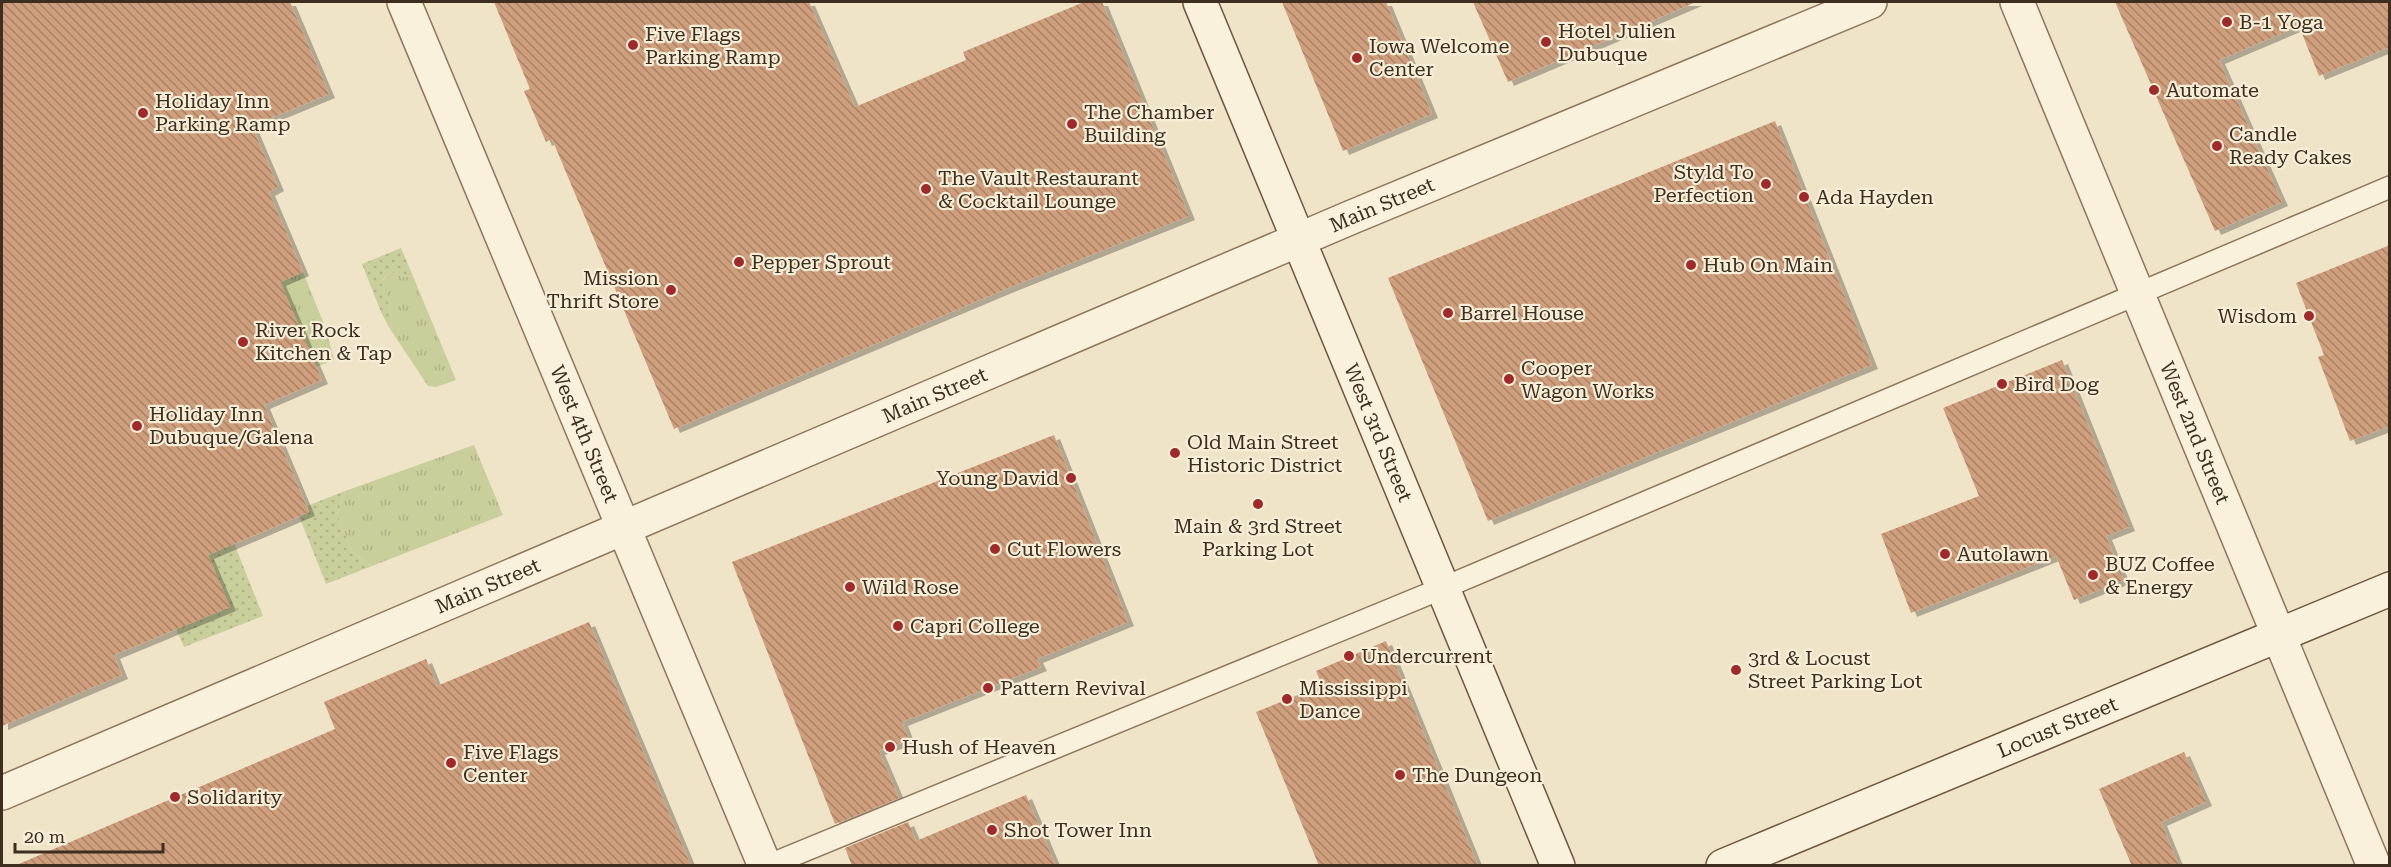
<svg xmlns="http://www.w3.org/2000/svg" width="2391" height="867" font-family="'Roboto Serif',serif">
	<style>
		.grass { fill: url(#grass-tufts) }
		.garden { fill: url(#garden-dots) }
		.building { fill: url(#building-back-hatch); filter: url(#shadow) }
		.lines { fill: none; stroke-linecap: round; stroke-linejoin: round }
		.lane-casing { stroke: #8d765c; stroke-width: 24 }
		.street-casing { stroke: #8d765c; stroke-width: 36 }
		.secondary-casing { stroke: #6f573f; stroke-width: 36 }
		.lane { stroke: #faf1dc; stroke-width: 21 }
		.street { stroke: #faf1dc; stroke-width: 33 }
		.secondary { stroke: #faf1dc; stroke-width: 33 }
		.poi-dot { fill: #9e2a2b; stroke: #f7eed8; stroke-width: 2 }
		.labels { text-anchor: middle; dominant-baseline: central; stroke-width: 4.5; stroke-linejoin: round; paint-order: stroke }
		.poi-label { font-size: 20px; fill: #3d2e20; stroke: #f7eed8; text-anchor: start }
		.street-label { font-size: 20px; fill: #3d2e20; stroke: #f7eed8 }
	</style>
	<defs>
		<pattern id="grass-tufts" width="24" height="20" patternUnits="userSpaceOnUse" patternTransform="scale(1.5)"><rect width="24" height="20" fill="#c9cf9b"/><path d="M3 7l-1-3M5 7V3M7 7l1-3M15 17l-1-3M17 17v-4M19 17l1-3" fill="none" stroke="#aeb285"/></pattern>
		<pattern id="garden-dots" width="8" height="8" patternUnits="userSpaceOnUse" patternTransform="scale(1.5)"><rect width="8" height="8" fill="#c9cf9b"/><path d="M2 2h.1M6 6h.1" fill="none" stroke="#aeb285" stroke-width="1.8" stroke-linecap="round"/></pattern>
		<pattern id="building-back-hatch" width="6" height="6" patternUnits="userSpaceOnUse" patternTransform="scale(1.5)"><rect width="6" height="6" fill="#cf9f7d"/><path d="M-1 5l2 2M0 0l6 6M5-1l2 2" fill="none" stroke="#a98266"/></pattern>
		<filter id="shadow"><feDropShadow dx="6" dy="4" stdDeviation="0" flood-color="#0004"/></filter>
	</defs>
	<rect width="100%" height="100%" fill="#f0e4c8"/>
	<g class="grass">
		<polygon points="303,272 326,329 334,360 316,367 280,282"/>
		<polygon points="392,272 404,277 413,276 456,380 436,387 428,386 390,329 392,318 383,281 387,274"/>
		<polygon points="474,445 503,515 372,566 353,553 337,515 345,491"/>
	</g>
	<g class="garden">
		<polygon points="401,248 413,276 404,277 392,272 387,274 383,280 392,318 390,329 381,312 362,264"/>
		<polygon points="345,491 337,515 353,553 372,566 326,584 299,516 309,512 307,506"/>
		<polygon points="234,543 263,616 184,647 176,629 208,555"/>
	</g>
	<g class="building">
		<polygon points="2,2 290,2 329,94 252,126 278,187 269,192 303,272 280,282 322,380 264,405 309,512 208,555 230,607 114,655 122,675 2,726"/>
		<polygon points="494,2 809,2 855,107 966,60 963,52 1084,2 1102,2 1189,216 1006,289 674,429 552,139 546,142 524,91 530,89"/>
		<polygon points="1282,2 1386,2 1432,114 1343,151"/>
		<polygon points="1473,2 1696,2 1508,82"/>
		<polygon points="2115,2 2390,2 2390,47 2319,76 2299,26 2219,60 2282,202 2215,231"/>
		<polygon points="1775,121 1872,365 1488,521 1388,278"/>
		<polygon points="2390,245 2390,426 2350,441 2318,357 2324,355 2296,283"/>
		<polygon points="2062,360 2129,527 2106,536 2124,580 2074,600 2056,556 1911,613 1881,534 1979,496 1943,408"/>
		<polygon points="1054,435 1128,622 1037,659 1041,667 902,722 909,740 879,751 899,798 835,824 732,562"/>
		<polygon points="589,622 691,866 14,866 335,729 324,702 426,659 437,686"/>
		<polygon points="1386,641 1478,866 1319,866 1256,712 1322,685 1316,671"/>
		<polygon points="2184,752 2206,802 2161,822 2179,866 2132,866 2099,789"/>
		<polygon points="1026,795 1056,866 852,866 845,848 908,822 916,841"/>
	</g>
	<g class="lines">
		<g class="lane-casing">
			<polyline id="lane" points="767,866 1443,588 2390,187"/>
		</g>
		<g class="street-casing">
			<g id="street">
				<path id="s1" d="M404 2 765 866"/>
				<path id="s2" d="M2017 2 2374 866"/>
				<path id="s3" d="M2 793 1352 217 1870 2"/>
			</g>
		</g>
		<g class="secondary-casing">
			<g id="secondary">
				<path id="s4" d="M1200 2 1558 866"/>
				<path id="s5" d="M1723 866 2390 589"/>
			</g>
		</g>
		<use href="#lane" class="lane"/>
		<use href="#street" class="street"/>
		<use href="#secondary" class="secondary"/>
	</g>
	<g class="poi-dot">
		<circle cx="2227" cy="22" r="6"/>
		<circle cx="1546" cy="42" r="6"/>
		<circle cx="633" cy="45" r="6"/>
		<circle cx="1357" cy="58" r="6"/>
		<circle cx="2154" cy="90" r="6"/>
		<circle cx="143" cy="113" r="6"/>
		<circle cx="1072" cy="124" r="6"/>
		<circle cx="2217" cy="146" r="6"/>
		<circle cx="1766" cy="184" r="6"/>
		<circle cx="926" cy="189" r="6"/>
		<circle cx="1804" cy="197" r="6"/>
		<circle cx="739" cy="262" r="6"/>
		<circle cx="1691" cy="265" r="6"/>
		<circle cx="671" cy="290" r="6"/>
		<circle cx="1448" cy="313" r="6"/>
		<circle cx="2309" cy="316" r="6"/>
		<circle cx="243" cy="342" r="6"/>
		<circle cx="1509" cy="379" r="6"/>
		<circle cx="2002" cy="384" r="6"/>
		<circle cx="137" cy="426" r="6"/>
		<circle cx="1175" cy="453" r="6"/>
		<circle cx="1071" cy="478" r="6"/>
		<circle cx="1258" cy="504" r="6"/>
		<circle cx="995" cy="549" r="6"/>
		<circle cx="1945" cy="554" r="6"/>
		<circle cx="2093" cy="575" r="6"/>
		<circle cx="850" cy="587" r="6"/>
		<circle cx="898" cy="626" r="6"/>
		<circle cx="1349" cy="656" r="6"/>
		<circle cx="1736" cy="670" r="6"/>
		<circle cx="988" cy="688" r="6"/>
		<circle cx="1287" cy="699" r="6"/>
		<circle cx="890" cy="747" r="6"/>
		<circle cx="451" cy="763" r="6"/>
		<circle cx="1400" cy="775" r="6"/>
		<circle cx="175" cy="797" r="6"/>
		<circle cx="992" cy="830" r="6"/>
	</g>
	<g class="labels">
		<g class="poi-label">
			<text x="2239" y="22">B-1 Yoga</text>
			<text x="1558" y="31">Hotel Julien<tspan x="1558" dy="23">Dubuque</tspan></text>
			<text x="645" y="34">Five Flags<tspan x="645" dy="23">Parking Ramp</tspan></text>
			<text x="1369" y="46">Iowa Welcome<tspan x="1369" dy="23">Center</tspan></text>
			<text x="2166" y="90">Automate</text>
			<text x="155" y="101">Holiday Inn<tspan x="155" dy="23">Parking Ramp</tspan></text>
			<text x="1084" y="112">The Chamber<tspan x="1084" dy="23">Building</tspan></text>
			<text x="2229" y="134">Candle<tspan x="2229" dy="23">Ready Cakes</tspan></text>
			<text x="1754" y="172" text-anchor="end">Styld To<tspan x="1754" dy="23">Perfection</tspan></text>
			<text x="938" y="178">The Vault Restaurant<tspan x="938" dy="23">&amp; Cocktail Lounge</tspan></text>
			<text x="1816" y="197">Ada Hayden</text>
			<text x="751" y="262">Pepper Sprout</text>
			<text x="1703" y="265">Hub On Main</text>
			<text x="659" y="278" text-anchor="end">Mission<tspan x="659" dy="23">Thrift Store</tspan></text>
			<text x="1460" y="313">Barrel House</text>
			<text x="2297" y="316" text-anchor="end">Wisdom</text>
			<text x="255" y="330">River Rock<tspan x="255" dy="23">Kitchen &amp; Tap</tspan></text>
			<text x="1521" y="368">Cooper<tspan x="1521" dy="23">Wagon Works</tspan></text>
			<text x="2014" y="384">Bird Dog</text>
			<text x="149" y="414">Holiday Inn<tspan x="149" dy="23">Dubuque/Galena</tspan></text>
			<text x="1187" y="442">Old Main Street<tspan x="1187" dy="23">Historic District</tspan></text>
			<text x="1059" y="478" text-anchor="end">Young David</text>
			<text x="1258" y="526" text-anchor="middle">Main &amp; 3rd Street<tspan x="1258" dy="23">Parking Lot</tspan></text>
			<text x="1007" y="549">Cut Flowers</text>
			<text x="1957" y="554">Autolawn</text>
			<text x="2105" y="564">BUZ Coffee<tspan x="2105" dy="23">&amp; Energy</tspan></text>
			<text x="862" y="587">Wild Rose</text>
			<text x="910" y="626">Capri College</text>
			<text x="1361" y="656">Undercurrent</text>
			<text x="1748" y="658">3rd &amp; Locust<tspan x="1748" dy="23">Street Parking Lot</tspan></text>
			<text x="1000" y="688">Pattern Revival</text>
			<text x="1299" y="688">Mississippi<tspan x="1299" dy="23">Dance</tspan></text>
			<text x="902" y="747">Hush of Heaven</text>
			<text x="463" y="752">Five Flags<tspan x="463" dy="23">Center</tspan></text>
			<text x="1412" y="775">The Dungeon</text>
			<text x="187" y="797">Solidarity</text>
			<text x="1004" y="830">Shot Tower Inn</text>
		</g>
		<g class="street-label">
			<text stroke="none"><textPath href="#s3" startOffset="1500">Main Street</textPath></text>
			<text stroke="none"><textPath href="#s3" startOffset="1014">Main Street</textPath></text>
			<text stroke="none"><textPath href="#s4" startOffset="466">West 3rd Street</textPath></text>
			<text stroke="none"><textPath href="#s2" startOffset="466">West 2nd Street</textPath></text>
			<text stroke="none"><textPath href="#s1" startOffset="468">West 4th Street</textPath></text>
			<text stroke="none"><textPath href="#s3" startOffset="528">Main Street</textPath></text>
			<text stroke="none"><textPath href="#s5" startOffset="362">Locust Street</textPath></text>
		</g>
	</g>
	<rect width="2391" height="867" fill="none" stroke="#3d2e20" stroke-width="6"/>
	<path d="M15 843v9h148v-9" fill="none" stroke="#3d2e20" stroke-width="3"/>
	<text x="24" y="843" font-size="18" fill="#3d2e20" stroke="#f7eed8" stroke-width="4.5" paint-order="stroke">20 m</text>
</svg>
